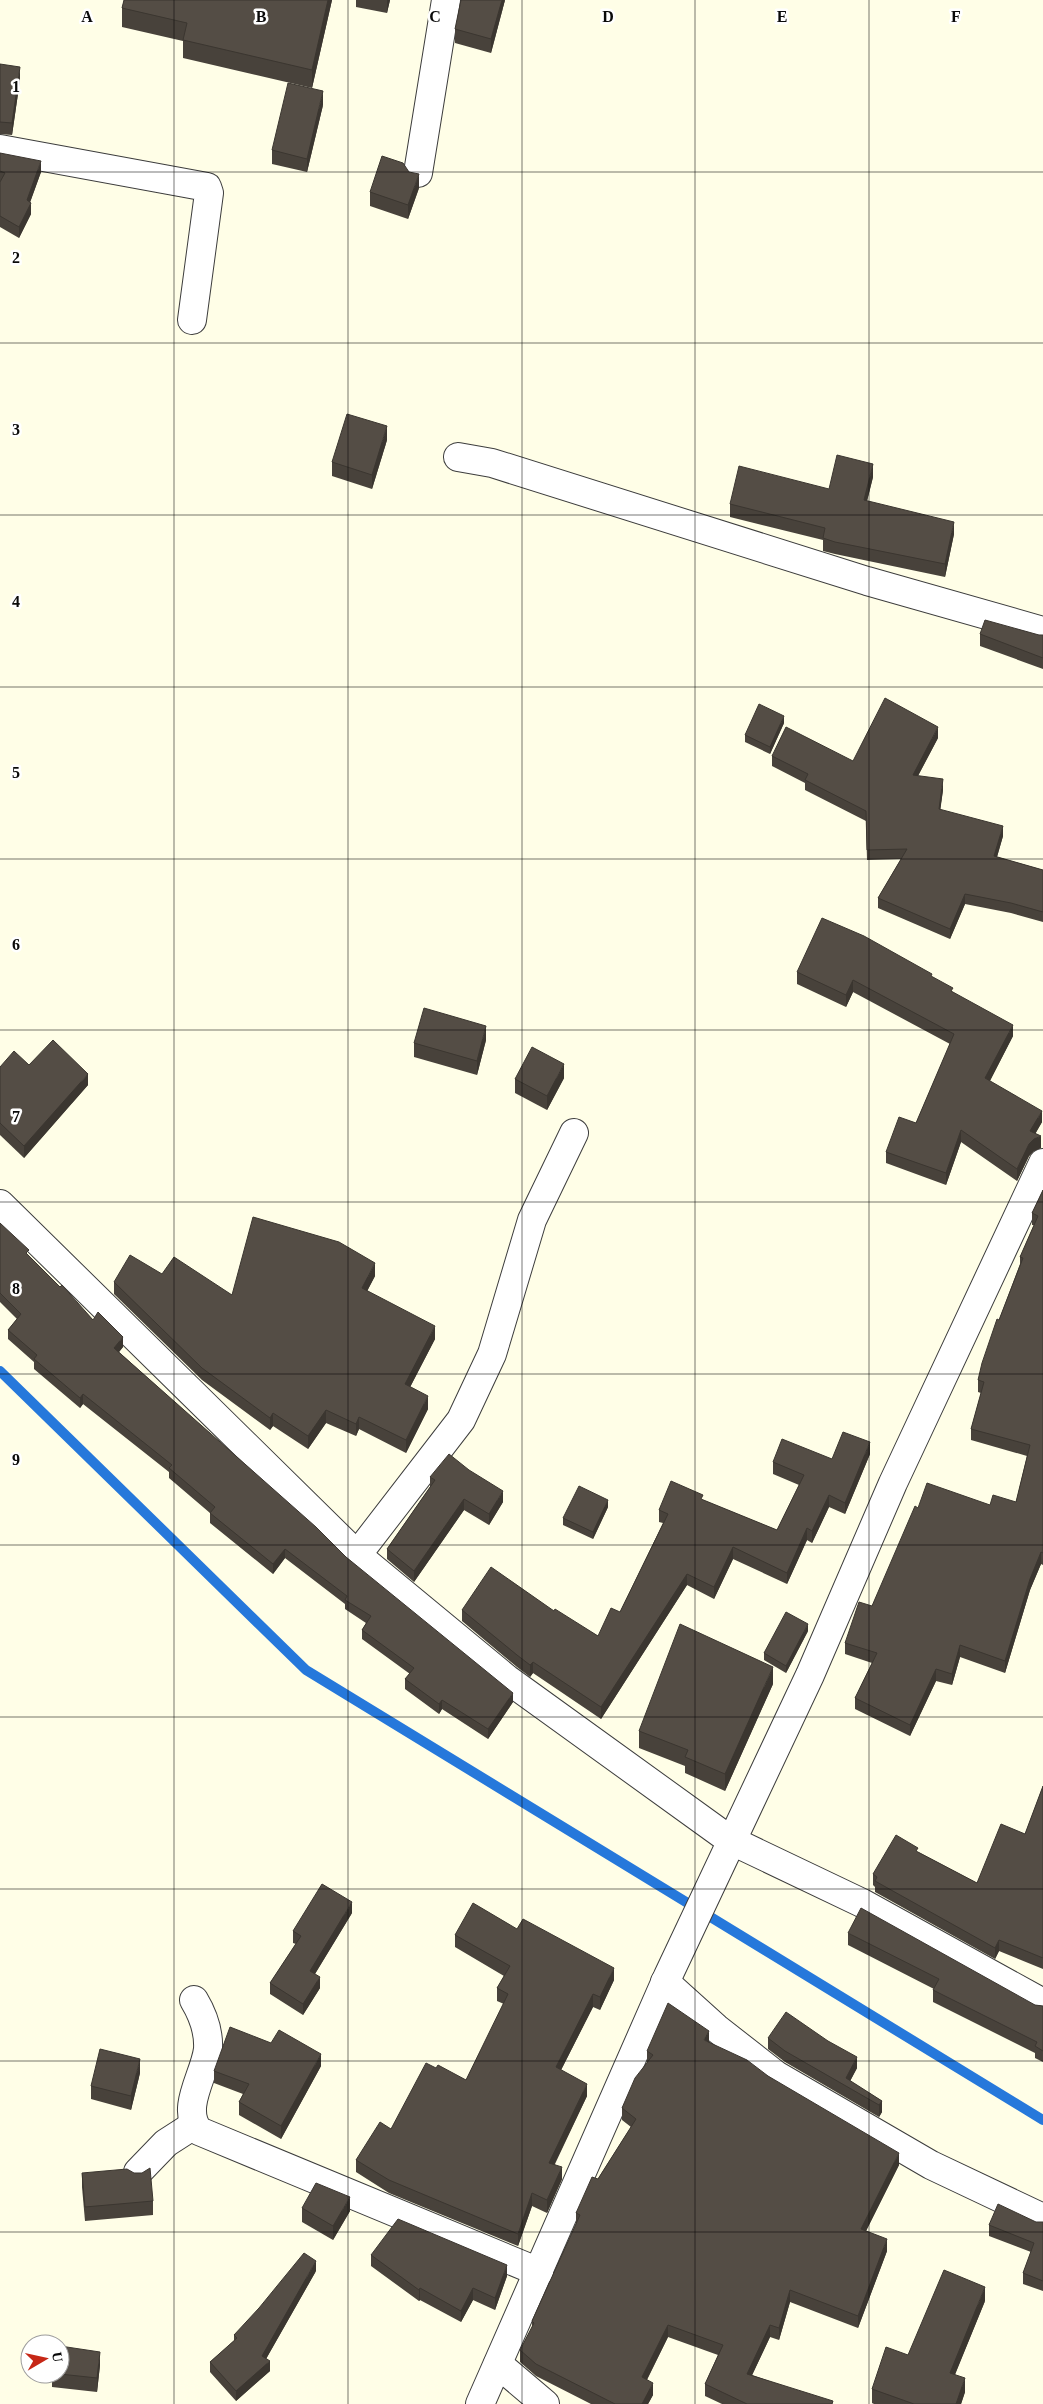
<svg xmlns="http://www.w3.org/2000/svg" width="1043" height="2404" font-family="Georgia,serif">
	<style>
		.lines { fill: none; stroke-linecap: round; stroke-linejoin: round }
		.stream { stroke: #2678db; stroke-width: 10 }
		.minor-casing { stroke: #3d3d3d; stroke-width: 30 }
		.tertiary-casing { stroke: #3d3d3d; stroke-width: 30 }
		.minor { stroke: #fff; stroke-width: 28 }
		.tertiary { stroke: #fff; stroke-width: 28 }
		.wall { fill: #48423b }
		.shaded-wall { fill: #3b3630 }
		.building { fill: #544d45; stroke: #3b3630 }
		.grid { fill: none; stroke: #0a0a0a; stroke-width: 1; stroke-opacity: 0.55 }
		.grid-label { font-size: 16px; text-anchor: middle; font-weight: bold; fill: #0a0a0a; stroke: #fff; stroke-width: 5; stroke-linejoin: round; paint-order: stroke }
	</style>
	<rect width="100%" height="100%" fill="#fffee7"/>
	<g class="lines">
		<polyline class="stream" points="0,1371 306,1670 1043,2120"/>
		<g class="minor-casing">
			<g id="minor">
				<polyline points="0,149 207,187 209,193 192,320"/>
				<polyline points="418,173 446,0"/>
				<polyline points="458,457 492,463 867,581 1043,631"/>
				<polyline points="0,1204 357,1555 507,1679 730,1840 862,1903 1043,2003"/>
				<polyline points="357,1555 461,1420 492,1354 532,1220 574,1133"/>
				<polyline points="665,1982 716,2028 776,2075 931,2165 1043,2218"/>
				<path d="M194 2000C203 2015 209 2031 208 2049 205 2075 180 2108 199 2131L539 2272"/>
				<polyline points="138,2172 166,2143 194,2125"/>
				<polyline points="498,2364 545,2404"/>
			</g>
		</g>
		<g class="tertiary-casing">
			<polyline id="tertiary" points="480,2404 668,1976 810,1675 893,1483 1043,1163"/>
		</g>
		<use href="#minor" class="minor"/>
		<use href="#tertiary" class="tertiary"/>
	</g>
	<g class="wall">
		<polygon points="124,0 332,0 312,88 183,58 183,41 122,27 122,8"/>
		<polygon points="356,0 390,0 387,13 356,7"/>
		<polygon points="505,0 491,53 455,43 455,29"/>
		<polygon points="0,64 20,80 12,135 0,134"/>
		<polygon points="323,105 307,172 272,164 272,150"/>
		<polygon points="0,153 41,172 30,202 31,214 19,238 0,227"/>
		<polygon points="419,188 408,219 370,206 370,192"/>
		<polygon points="387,440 372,489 332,476 332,462"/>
		<polygon points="873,477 867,501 954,534 945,577 835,554 823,551 823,540 730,517 730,504 829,489"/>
		<polygon points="980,634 1043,635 1043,669 980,646"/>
		<polygon points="784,723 770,754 745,742 745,735"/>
		<polygon points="938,738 918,776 943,790 940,810 1003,836 997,857 1043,870 1043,922 1011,913 965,904 950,939 878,908 878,898 901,859 867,860 866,821 805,790 805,783 772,766 772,756 853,761"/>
		<polygon points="797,972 932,977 1013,1036 990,1081 1042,1122 1035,1134 1041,1148 1034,1151 1029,1156 1017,1181 961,1142 946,1185 886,1163 886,1152 916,1123 950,1044 853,992 846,1007 797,984"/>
		<polygon points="486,1040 477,1075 414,1057 414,1043"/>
		<polygon points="29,1065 88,1085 24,1158 0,1135 0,1067"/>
		<polygon points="564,1078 547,1110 515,1093 515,1079"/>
		<polygon points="1043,1190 1043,1565 1041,1564 1030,1590 1005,1673 960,1657 952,1685 936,1681 910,1736 855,1709 855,1698 872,1663 845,1654 845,1643 872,1606 918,1508 990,1505 1016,1502 1027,1456 971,1440 971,1429 981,1393 978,1392 978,1380 999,1320 1020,1264 1020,1257 1034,1225 1032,1225 1032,1213"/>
		<polygon points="0,1223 29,1256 93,1320 123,1347 119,1352 346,1557 513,1702 488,1739 442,1709 439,1714 405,1689 405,1679 410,1674 362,1639 362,1630 366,1623 345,1609 345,1604 285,1558 273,1574 210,1523 210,1513 169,1478 169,1472 83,1404 80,1408 34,1369 34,1362 8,1339 8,1330 17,1319 0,1302"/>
		<polygon points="162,1274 232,1295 375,1276 367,1291 435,1339 410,1387 428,1409 406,1453 359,1429 356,1436 326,1423 308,1449 273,1426 270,1430 202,1380 114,1294 114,1282"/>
		<polygon points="870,1454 845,1514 829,1507 812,1543 807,1540 787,1584 733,1559 714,1599 687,1585 601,1719 533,1673 530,1677 517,1667 462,1621 462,1610 554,1611 598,1636 620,1612 663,1523 659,1522 659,1510 703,1500 777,1530 799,1485 773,1474 773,1462 832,1459"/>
		<polygon points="430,1477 503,1502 489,1525 464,1510 414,1582 387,1559 387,1549 430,1487"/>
		<polygon points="608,1507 593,1539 563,1525 563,1518"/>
		<polygon points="808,1631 786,1673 764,1660 764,1653"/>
		<polygon points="773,1684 725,1791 685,1773 685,1766 639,1748 639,1731"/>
		<polygon points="1043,1786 1043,1969 999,1951 995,1959 875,1892 875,1887 873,1885 873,1874 918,1852 977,1883 1025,1834"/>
		<polygon points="352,1913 315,1974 320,1988 303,2015 270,1994 270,1983 296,1944 293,1943 293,1931"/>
		<polygon points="517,1929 614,1980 600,2010 593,2007 561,2070 587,2096 555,2164 562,2179 547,2213 532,2206 518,2246 389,2193 356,2172 356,2160 391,2129 436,2068 466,2080 504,2004 497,2001 497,1988 504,1976 455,1947 455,1935"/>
		<polygon points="848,1933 1035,2005 1043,2006 1043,2062 1035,2058 1035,2053 933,2002 933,1990 934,1989 848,1945"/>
		<polygon points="768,2038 828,2041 857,2068 850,2081 882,2101 882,2112 879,2117 785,2062 768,2049"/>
		<polygon points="709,2042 768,2076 899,2165 866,2231 887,2251 858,2328 790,2302 779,2340 770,2337 752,2375 833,2404 722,2404 705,2396 705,2384 718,2355 668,2337 647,2380 653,2395 648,2404 591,2404 536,2376 520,2362 520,2350 532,2328 532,2321 576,2224 576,2213 631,2127 622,2120 622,2108 647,2063 647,2051"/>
		<polygon points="321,2066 281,2139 239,2115 239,2102 243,2094 214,2083 214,2071"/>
		<polygon points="140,2073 131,2110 91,2099 91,2086"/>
		<polygon points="82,2173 153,2201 153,2215 85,2221 82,2187"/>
		<polygon points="302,2208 350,2211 333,2240 302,2222"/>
		<polygon points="1043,2222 1043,2291 1023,2284 1023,2273 1031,2252 989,2236 989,2225"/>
		<polygon points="371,2255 507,2276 495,2310 473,2300 461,2322 420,2300 419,2301 371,2266"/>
		<polygon points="316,2271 266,2359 270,2371 236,2401 210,2372 210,2362 234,2341 234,2335"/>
		<polygon points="985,2301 955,2374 965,2392 961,2404 874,2404 872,2403 872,2389 908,2355"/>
		<polygon points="100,2365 97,2392 52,2387 52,2374 60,2374"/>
	</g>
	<g class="shaded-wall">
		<polygon points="328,0 332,0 312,88 312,70"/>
		<polygon points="387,0 390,0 387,13"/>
		<polygon points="502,0 505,0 491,53 491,39"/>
		<polygon points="20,67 20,80 12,135 12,123"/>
		<polygon points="323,91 323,105 307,172 307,159"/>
		<polygon points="41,161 41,172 27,211 27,200"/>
		<polygon points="419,174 419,188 408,219 408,205"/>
		<polygon points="31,203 31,214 19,238 19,227"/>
		<polygon points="387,426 387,440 372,489 372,475"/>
		<polygon points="873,464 873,477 864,513 864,500"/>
		<polygon points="954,522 954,534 945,577 945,564"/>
		<polygon points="784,716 784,723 770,754 770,747"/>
		<polygon points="938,727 938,738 913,785 913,775"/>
		<polygon points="943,779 943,790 939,820 939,809"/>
		<polygon points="1003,826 1003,836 994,867 994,856"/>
		<polygon points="965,894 965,904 950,939 950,929"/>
		<polygon points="853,980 853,992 846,1007 846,995"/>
		<polygon points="1013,1025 1013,1036 985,1090 985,1078"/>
		<polygon points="486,1026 486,1040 477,1075 477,1061"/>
		<polygon points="564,1064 564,1078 547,1110 547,1096"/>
		<polygon points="88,1074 88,1085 24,1158 24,1146"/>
		<polygon points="1042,1111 1042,1122 1030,1143 1030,1131"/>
		<polygon points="961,1130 961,1142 946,1185 946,1173"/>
		<polygon points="1041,1136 1041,1148 1034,1151 1029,1156 1017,1181 1017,1169 1029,1144 1034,1139"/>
		<polygon points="375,1263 375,1276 362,1301 362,1288"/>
		<polygon points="435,1326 435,1339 405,1397 405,1384"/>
		<polygon points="123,1337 123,1347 114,1358 114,1348"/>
		<polygon points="83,1394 83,1404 80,1408 80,1398"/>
		<polygon points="428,1396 428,1409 406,1453 406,1440"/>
		<polygon points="326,1410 326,1423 308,1449 308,1436"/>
		<polygon points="273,1413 273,1426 270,1430 270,1418"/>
		<polygon points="359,1417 359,1429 356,1436 356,1424"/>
		<polygon points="870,1442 870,1454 845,1514 845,1503"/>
		<polygon points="503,1491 503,1502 489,1525 489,1514"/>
		<polygon points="829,1495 829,1507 812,1543 812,1531"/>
		<polygon points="464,1499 464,1510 414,1582 414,1571"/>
		<polygon points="608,1500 608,1507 593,1539 593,1532"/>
		<polygon points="807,1528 807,1540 787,1584 787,1573"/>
		<polygon points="733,1547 733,1559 714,1599 714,1587"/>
		<polygon points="285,1549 285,1558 273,1574 273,1564"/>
		<polygon points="1041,1552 1041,1564 1030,1590 1005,1673 1005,1661 1030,1579"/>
		<polygon points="687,1574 687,1585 601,1719 601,1707"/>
		<polygon points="808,1624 808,1631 786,1673 786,1666"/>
		<polygon points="960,1645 960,1657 952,1685 952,1674"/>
		<polygon points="533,1662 533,1673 530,1677 530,1665"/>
		<polygon points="773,1667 773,1684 725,1791 725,1774"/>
		<polygon points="936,1669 936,1681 910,1736 910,1725"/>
		<polygon points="513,1693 513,1702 488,1739 488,1729"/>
		<polygon points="442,1700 442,1709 439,1714 439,1704"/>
		<polygon points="352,1902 352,1913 310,1982 310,1971"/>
		<polygon points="999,1940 999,1951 995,1959 995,1948"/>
		<polygon points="614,1968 614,1980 600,2010 600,1997"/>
		<polygon points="320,1977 320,1988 303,2015 303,2004"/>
		<polygon points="593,1994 593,2007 556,2080 556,2067"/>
		<polygon points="709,2031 709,2043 704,2040"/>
		<polygon points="321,2054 321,2066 281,2139 281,2126"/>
		<polygon points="857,2057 857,2068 847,2087 846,2078"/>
		<polygon points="140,2059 140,2073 131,2110 131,2096"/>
		<polygon points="587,2084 587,2096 549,2175 549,2163"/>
		<polygon points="882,2101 882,2112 879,2117 879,2105"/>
		<polygon points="899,2153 899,2165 861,2241 861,2229"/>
		<polygon points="562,2167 562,2179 547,2213 547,2200"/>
		<polygon points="532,2193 532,2206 518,2246 518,2234"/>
		<polygon points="350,2197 350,2211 333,2240 333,2226"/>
		<polygon points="887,2239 887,2251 858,2328 858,2316"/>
		<polygon points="316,2261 316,2271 262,2366 262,2356"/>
		<polygon points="507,2265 507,2276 495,2310 495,2298"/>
		<polygon points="985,2287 985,2301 950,2387 950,2373"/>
		<polygon points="420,2288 420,2300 419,2301 419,2290"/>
		<polygon points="473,2288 473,2300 461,2322 461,2311"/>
		<polygon points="790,2290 790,2302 779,2340 779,2328"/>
		<polygon points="668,2325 668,2337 642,2389 642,2377"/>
		<polygon points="770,2325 770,2337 747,2386 747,2374"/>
		<polygon points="100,2352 100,2365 97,2392 97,2378"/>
		<polygon points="270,2361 270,2371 236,2401 236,2391"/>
		<polygon points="965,2378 965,2392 961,2404 956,2404"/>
		<polygon points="653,2383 653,2395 648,2404 642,2404"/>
	</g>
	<g class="building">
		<polygon points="124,0 328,0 312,70 183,40 187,23 122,8"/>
		<polygon points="461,0 502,0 491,39 455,29"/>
		<polygon points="0,64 20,67 12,123 0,122"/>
		<polygon points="288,83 323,91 307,159 272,150"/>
		<polygon points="0,153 41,161 27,200 31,203 19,227 0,216 0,182 5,173 0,171"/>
		<polygon points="382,156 403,163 409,172 419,174 408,205 370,192"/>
		<polygon points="347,414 387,426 372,475 332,462"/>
		<polygon points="837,455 873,464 864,500 954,522 945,564 835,542 823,538 825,528 730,504 739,466 829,489"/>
		<polygon points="985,620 1039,635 1043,635 1043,658 980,634"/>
		<polygon points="885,698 938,727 913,775 943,779 939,809 1003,826 994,856 1043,870 1043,912 1011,903 965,894 950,929 878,898 907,849 867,850 866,811 805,780 808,774 772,756 786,727 853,761"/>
		<polygon points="759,704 784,716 770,747 745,735"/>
		<polygon points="822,918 864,936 932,974 931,976 953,988 951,991 1013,1025 985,1078 1042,1111 1030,1131 1041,1136 1034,1139 1029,1144 1017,1169 961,1130 946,1173 886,1152 899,1117 916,1123 954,1034 853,980 846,995 797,972"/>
		<polygon points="424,1008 486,1026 477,1061 414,1043"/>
		<polygon points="53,1040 88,1074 24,1146 0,1123 0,1067 14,1051 29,1065"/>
		<polygon points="532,1047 564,1064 547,1096 515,1079"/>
		<polygon points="1043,1190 1043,1553 1041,1552 1030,1579 1005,1661 960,1645 952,1674 936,1669 910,1725 855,1698 877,1653 845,1643 859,1602 872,1606 915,1506 918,1508 927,1483 990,1505 993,1495 1016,1502 1030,1445 971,1429 984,1382 978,1380 982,1363 997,1319 999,1320 1023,1258 1020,1257 1038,1216 1032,1213"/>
		<polygon points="253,1217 339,1242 375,1263 362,1288 435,1326 405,1384 428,1396 406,1440 359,1417 356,1424 326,1410 308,1436 273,1413 270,1418 202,1368 114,1282 130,1255 162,1274 174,1257 232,1295"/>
		<polygon points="0,1223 29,1250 26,1253 60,1287 62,1285 93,1320 98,1312 123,1337 114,1348 316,1527 346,1557 513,1693 488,1729 442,1700 439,1704 405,1679 414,1668 362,1630 371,1616 345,1600 347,1596 285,1549 273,1564 210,1513 215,1507 169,1468 172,1465 83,1394 80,1398 34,1359 37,1355 8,1330 21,1314 0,1293"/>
		<polygon points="843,1432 870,1442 845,1503 829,1495 812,1531 807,1528 787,1573 733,1547 714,1587 687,1574 601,1707 533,1662 530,1665 517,1655 462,1610 491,1567 554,1611 555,1609 598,1636 611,1608 620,1612 668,1514 659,1510 671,1481 703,1495 701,1499 777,1530 804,1475 773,1462 782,1439 832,1459"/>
		<polygon points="449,1454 469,1470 503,1491 489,1514 464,1499 414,1571 387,1549 435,1480 430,1477"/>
		<polygon points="579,1486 608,1500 593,1532 563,1518"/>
		<polygon points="786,1612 808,1624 786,1666 764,1653"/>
		<polygon points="680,1624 773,1667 725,1774 685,1757 688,1750 639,1731"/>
		<polygon points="1043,1786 1043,1958 999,1940 995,1948 875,1881 877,1877 873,1874 896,1835 918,1848 916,1851 977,1883 1001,1824 1025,1834"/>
		<polygon points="322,1884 352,1902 310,1971 320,1977 303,2004 270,1983 301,1936 293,1931"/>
		<polygon points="473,1903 517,1929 523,1919 614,1968 600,1997 593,1994 556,2067 587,2084 549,2163 562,2167 547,2200 532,2193 518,2234 389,2180 356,2160 380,2122 391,2129 426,2063 436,2068 438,2065 466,2080 508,1994 497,1988 510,1966 455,1935"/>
		<polygon points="861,1908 1035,2005 1043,2006 1043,2051 1035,2046 1037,2042 933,1990 939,1979 848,1933"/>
		<polygon points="668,2003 709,2031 704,2040 747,2060 768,2076 899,2153 861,2229 887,2239 858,2316 790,2290 779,2328 770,2325 747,2374 833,2401 832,2404 747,2404 705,2384 723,2345 668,2325 642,2377 653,2383 642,2404 615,2404 536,2364 520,2350 534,2323 532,2321 580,2215 576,2213 592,2177 598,2179 636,2119 622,2108 635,2078 653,2055 647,2051"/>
		<polygon points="786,2012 828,2041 857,2057 846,2078 882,2101 879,2105 785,2051 768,2038"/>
		<polygon points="230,2027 271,2043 279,2030 321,2054 281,2126 239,2102 249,2084 214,2071"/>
		<polygon points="100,2049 140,2059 131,2096 91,2086"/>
		<polygon points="150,2168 153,2201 85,2207 82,2173 127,2169 134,2173 142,2173"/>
		<polygon points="316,2183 350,2197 333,2226 302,2208"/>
		<polygon points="998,2204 1036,2222 1043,2222 1043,2281 1023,2273 1034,2243 989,2225"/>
		<polygon points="398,2219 507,2265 495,2298 473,2288 461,2311 420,2288 419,2290 371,2255"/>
		<polygon points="304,2253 316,2261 262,2356 270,2361 236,2391 210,2362 237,2338 234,2335 259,2308"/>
		<polygon points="944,2270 985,2287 950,2373 965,2378 956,2404 914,2404 872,2389 886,2347 908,2355"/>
		<polygon points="60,2346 100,2352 97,2378 60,2374"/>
	</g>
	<path class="grid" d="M174 0V2404M348 0V2404M522 0V2404M695 0V2404M869 0V2404M0 172H1043M0 343H1043M0 515H1043M0 687H1043M0 859H1043M0 1030H1043M0 1202H1043M0 1374H1043M0 1545H1043M0 1717H1043M0 1889H1043M0 2061H1043M0 2232H1043"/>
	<g class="grid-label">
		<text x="87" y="22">A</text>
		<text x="261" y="22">B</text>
		<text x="435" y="22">C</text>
		<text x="608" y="22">D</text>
		<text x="782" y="22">E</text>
		<text x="956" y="22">F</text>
		<text x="16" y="92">1</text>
		<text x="16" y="263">2</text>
		<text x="16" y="435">3</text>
		<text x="16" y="607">4</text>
		<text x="16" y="778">5</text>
		<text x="16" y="950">6</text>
		<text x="16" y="1122">7</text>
		<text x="16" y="1294">8</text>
		<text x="16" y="1465">9</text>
	</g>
	<g transform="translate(45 2359) rotate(81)"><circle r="24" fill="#ffffff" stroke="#9d9d9d"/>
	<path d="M0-4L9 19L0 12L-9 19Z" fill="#c62716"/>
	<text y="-8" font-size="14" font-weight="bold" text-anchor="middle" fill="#0a0a0a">U</text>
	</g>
</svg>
